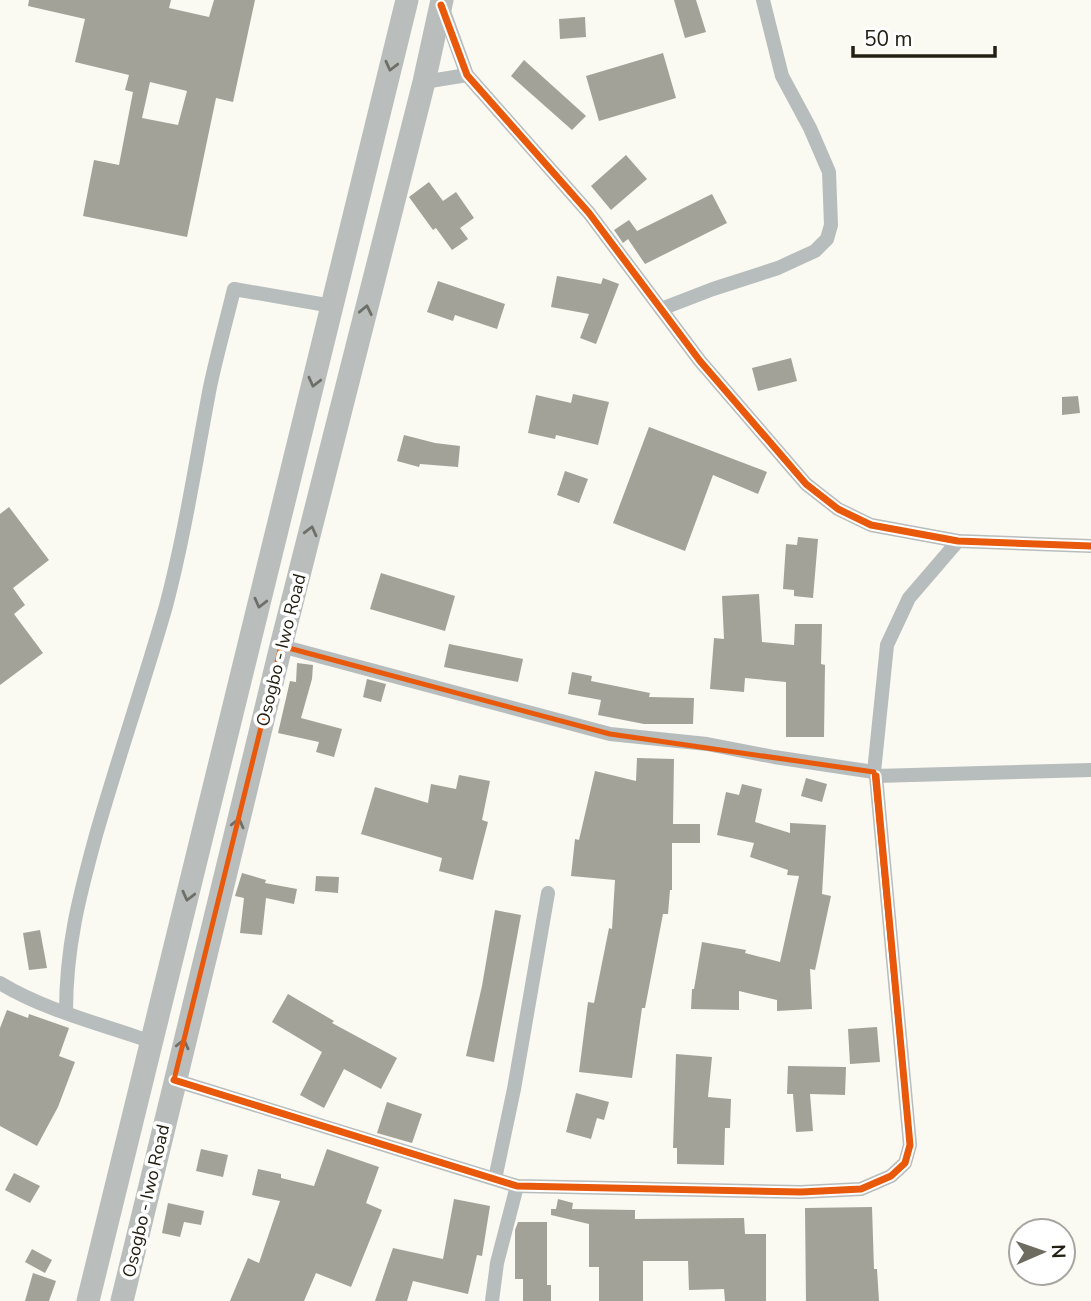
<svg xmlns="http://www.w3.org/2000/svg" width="1091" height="1301" font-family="'Nunito Sans',sans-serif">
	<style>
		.building { fill: #a3a298; fill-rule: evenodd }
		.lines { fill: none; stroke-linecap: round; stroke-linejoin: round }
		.street { stroke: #b7bcbc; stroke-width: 14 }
		.primary { stroke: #b9bebd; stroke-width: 23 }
		.cycleway-casing { stroke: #fff; stroke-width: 11 }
		.cycleway { stroke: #e8590c; stroke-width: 7 }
		.oneway { stroke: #6e6f68 }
		.marked { fill: none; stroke: #e8590c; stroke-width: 5; stroke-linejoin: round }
		.labels { text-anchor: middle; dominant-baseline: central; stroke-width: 7; stroke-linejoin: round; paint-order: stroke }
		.street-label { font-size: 18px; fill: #232013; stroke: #fff }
	</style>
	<rect width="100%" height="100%" fill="#faf9f2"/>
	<g class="building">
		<path d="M29 0H171L169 8 209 17 214 0H255L233 102 216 98 187 237 83 216 94 160 119 165 133 92 125 90 129 75 75 62 85 19 28 6ZM150 82 187 91 178 125 142 118Z"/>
		<polygon points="674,0 696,0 706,32 685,38"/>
		<polygon points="585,17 586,37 560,39 559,19"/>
		<polygon points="663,53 676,98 599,121 586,76"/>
		<polygon points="524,60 586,116 572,130 511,76"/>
		<polygon points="626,155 647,179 611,210 591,186"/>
		<polygon points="429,182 443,201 456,192 474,218 460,228 468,239 452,250 436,228 433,230 409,197"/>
		<polygon points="712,194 727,223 645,264 628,239 623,243 614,230 629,220 637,231"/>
		<polygon points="557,276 601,284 603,278 619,284 596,344 580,338 589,314 551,307"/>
		<polygon points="438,281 505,304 497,329 455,315 453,321 427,312"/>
		<polygon points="791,358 797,381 758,391 752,368"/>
		<polygon points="573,394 609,402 598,445 556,435 555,439 528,433 536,395 571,403"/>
		<polygon points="1078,396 1080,413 1062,415 1062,397"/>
		<polygon points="649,427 767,472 758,494 713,475 685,551 613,523"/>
		<polygon points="404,435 435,443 460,446 458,467 420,464 419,467 397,461"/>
		<polygon points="565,471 588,479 579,503 557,495"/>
		<polygon points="9,507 49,560 13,588 25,605 14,614 43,653 0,685 0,514"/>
		<polygon points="798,537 818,539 813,598 794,596 794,590 783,589 786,544 797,545"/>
		<polygon points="381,573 455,596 445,631 370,609"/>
		<polygon points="759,594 762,642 794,645 795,624 822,624 821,664 825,665 824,737 786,737 786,682 745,678 744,692 710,689 714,638 724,639 722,596"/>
		<polygon points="449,644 523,659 518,682 444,667"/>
		<polygon points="297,663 313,665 312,679 301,718 342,729 334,757 316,752 319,742 278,733 290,681 296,682"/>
		<polygon points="572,672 592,676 591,681 650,693 649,697 694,698 693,724 644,724 598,715 601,700 568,694"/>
		<polygon points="367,679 386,684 381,702 363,697"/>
		<polygon points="637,758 674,759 673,824 700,824 700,843 672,843 672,890 670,890 668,914 663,914 645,1008 642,1008 632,1078 579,1072 588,1002 594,1003 609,928 612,929 615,880 571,876 575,839 579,840 595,771 636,781"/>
		<polygon points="459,775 490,781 482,820 488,822 473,880 439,871 442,858 361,834 375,787 428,803 431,784 456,789"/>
		<polygon points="806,778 827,784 822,802 801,796"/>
		<polygon points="742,784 762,789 755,822 790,833 790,823 826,825 822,894 831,896 815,970 810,969 812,1009 777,1011 777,1000 739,991 739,1010 691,1009 692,989 694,989 702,942 746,950 745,953 780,962 799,876 787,875 788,870 750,857 754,843 717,835 726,792 739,795"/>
		<polygon points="242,873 266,880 265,883 297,889 294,904 266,898 262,935 240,933 244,898 235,896"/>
		<polygon points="316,876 339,877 338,893 315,891"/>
		<polygon points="495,910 521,915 494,1062 466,1056 482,986"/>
		<polygon points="40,930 47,968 29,970 23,933"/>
		<polygon points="288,994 334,1021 332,1023 397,1058 381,1089 344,1069 324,1108 300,1095 322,1052 272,1022"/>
		<polygon points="7,1010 28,1018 29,1014 69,1028 59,1056 75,1062 58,1107 37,1146 0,1126 0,1028"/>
		<polygon points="877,1027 880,1062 850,1064 848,1029"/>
		<polygon points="676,1054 712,1057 708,1097 731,1099 730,1128 725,1128 724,1165 677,1164 677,1148 673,1148"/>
		<polygon points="788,1066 846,1067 845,1095 810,1094 813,1131 796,1132 793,1094 787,1094"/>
		<polygon points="576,1093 609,1102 604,1120 597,1118 591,1139 566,1132"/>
		<polygon points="387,1102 422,1114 412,1143 377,1133"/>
		<polygon points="201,1149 228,1155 223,1177 196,1171"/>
		<polygon points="327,1149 379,1167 366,1203 382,1210 351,1287 316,1273 304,1301 230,1301 248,1258 259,1263 280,1201 252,1195 258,1169 281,1174 281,1178 314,1186"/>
		<polygon points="14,1173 40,1186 30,1203 5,1190"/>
		<polygon points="454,1199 490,1206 482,1256 477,1255 468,1294 413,1281 407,1301 375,1301 393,1248 443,1259"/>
		<polygon points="558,1199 573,1203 572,1209 635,1210 635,1219 744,1218 745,1234 766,1234 766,1301 725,1301 724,1289 689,1290 688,1261 643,1261 643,1301 599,1301 599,1267 589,1267 589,1224 551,1215 551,1209 556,1209"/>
		<polygon points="168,1203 204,1211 201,1225 184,1222 180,1237 162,1233"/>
		<polygon points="872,1207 874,1269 877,1269 879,1301 806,1301 805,1208"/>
		<polygon points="518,1222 547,1222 547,1285 551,1285 551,1301 523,1301 523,1279 515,1279 515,1230"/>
		<polygon points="32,1249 52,1260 45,1273 25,1262"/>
		<polygon points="33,1273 56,1281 49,1301 25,1301"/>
	</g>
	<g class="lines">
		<g class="street">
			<polyline points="443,9 467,75 589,213 700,361 806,484 838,509 871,525 958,541 1091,546"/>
			<polyline points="424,82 467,75"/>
			<polyline points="661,309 713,289 778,268 815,251 827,239 831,225 829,172 810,128 782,76 763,0"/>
			<polyline points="281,646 610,734 707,744 774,757 874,772 876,776 1091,770"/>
			<polyline points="874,772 887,645 909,598 958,541"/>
			<path d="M0 983C46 1011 102 1024 152 1042"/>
			<path d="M66 1012C66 947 79 897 96 835 118 758 144 683 166 606 185 534 196 460 210 387 217 354 226 322 234 289L332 306"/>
			<polyline points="174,1080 517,1186 801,1192 861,1189 891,1176 905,1163 910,1145 876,776"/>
			<polyline points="495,1179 514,1089 548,893"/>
			<polyline points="492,1301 497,1263 517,1186"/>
		</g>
		<g class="primary">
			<polyline points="88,1301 407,0"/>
			<polyline points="122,1301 281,646 424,82 442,0"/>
		</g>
		<g class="cycleway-casing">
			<g id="cycleway">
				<polyline points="441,5 467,75 589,213 700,361 806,484 838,509 871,525 958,541 1091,546"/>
				<polyline points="174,1080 517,1186 801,1192 861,1189 891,1176 905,1163 910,1145 876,776"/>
			</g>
		</g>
		<use href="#cycleway" class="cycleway"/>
	</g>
	<defs><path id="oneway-chevron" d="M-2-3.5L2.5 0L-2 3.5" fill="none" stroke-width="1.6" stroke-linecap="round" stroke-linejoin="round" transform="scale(1.75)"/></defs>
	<g class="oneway">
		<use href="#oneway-chevron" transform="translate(391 66) rotate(104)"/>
		<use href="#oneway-chevron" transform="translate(366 310) rotate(-78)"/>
		<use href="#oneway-chevron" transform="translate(314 382) rotate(104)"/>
		<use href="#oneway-chevron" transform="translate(311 531) rotate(-76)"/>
		<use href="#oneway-chevron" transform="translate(260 603) rotate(104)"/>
		<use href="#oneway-chevron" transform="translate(238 823) rotate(-76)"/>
		<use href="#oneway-chevron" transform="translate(188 896) rotate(104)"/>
		<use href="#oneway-chevron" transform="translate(183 1044) rotate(-76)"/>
	</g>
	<path class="marked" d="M281 646 610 734 874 772 910 1145 905 1163 891 1176 861 1189 801 1192 517 1186 174 1080Z"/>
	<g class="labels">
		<g class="street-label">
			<text transform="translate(281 650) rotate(-76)">Osogbo - Iwo Road</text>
			<text transform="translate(146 1201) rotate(-77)">Osogbo - Iwo Road</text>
		</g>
	</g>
	<g transform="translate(1042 1252) rotate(88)"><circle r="33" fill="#ffffff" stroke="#a7a6a1" stroke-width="2"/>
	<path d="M0-5L12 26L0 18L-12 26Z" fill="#6e6c61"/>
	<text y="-10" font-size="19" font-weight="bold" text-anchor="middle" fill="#232013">N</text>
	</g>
	<path d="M853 46v10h142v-10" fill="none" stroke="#232013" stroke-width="3.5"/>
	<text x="864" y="46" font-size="21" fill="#232013" stroke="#ffffff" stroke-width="5" paint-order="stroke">50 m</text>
</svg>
